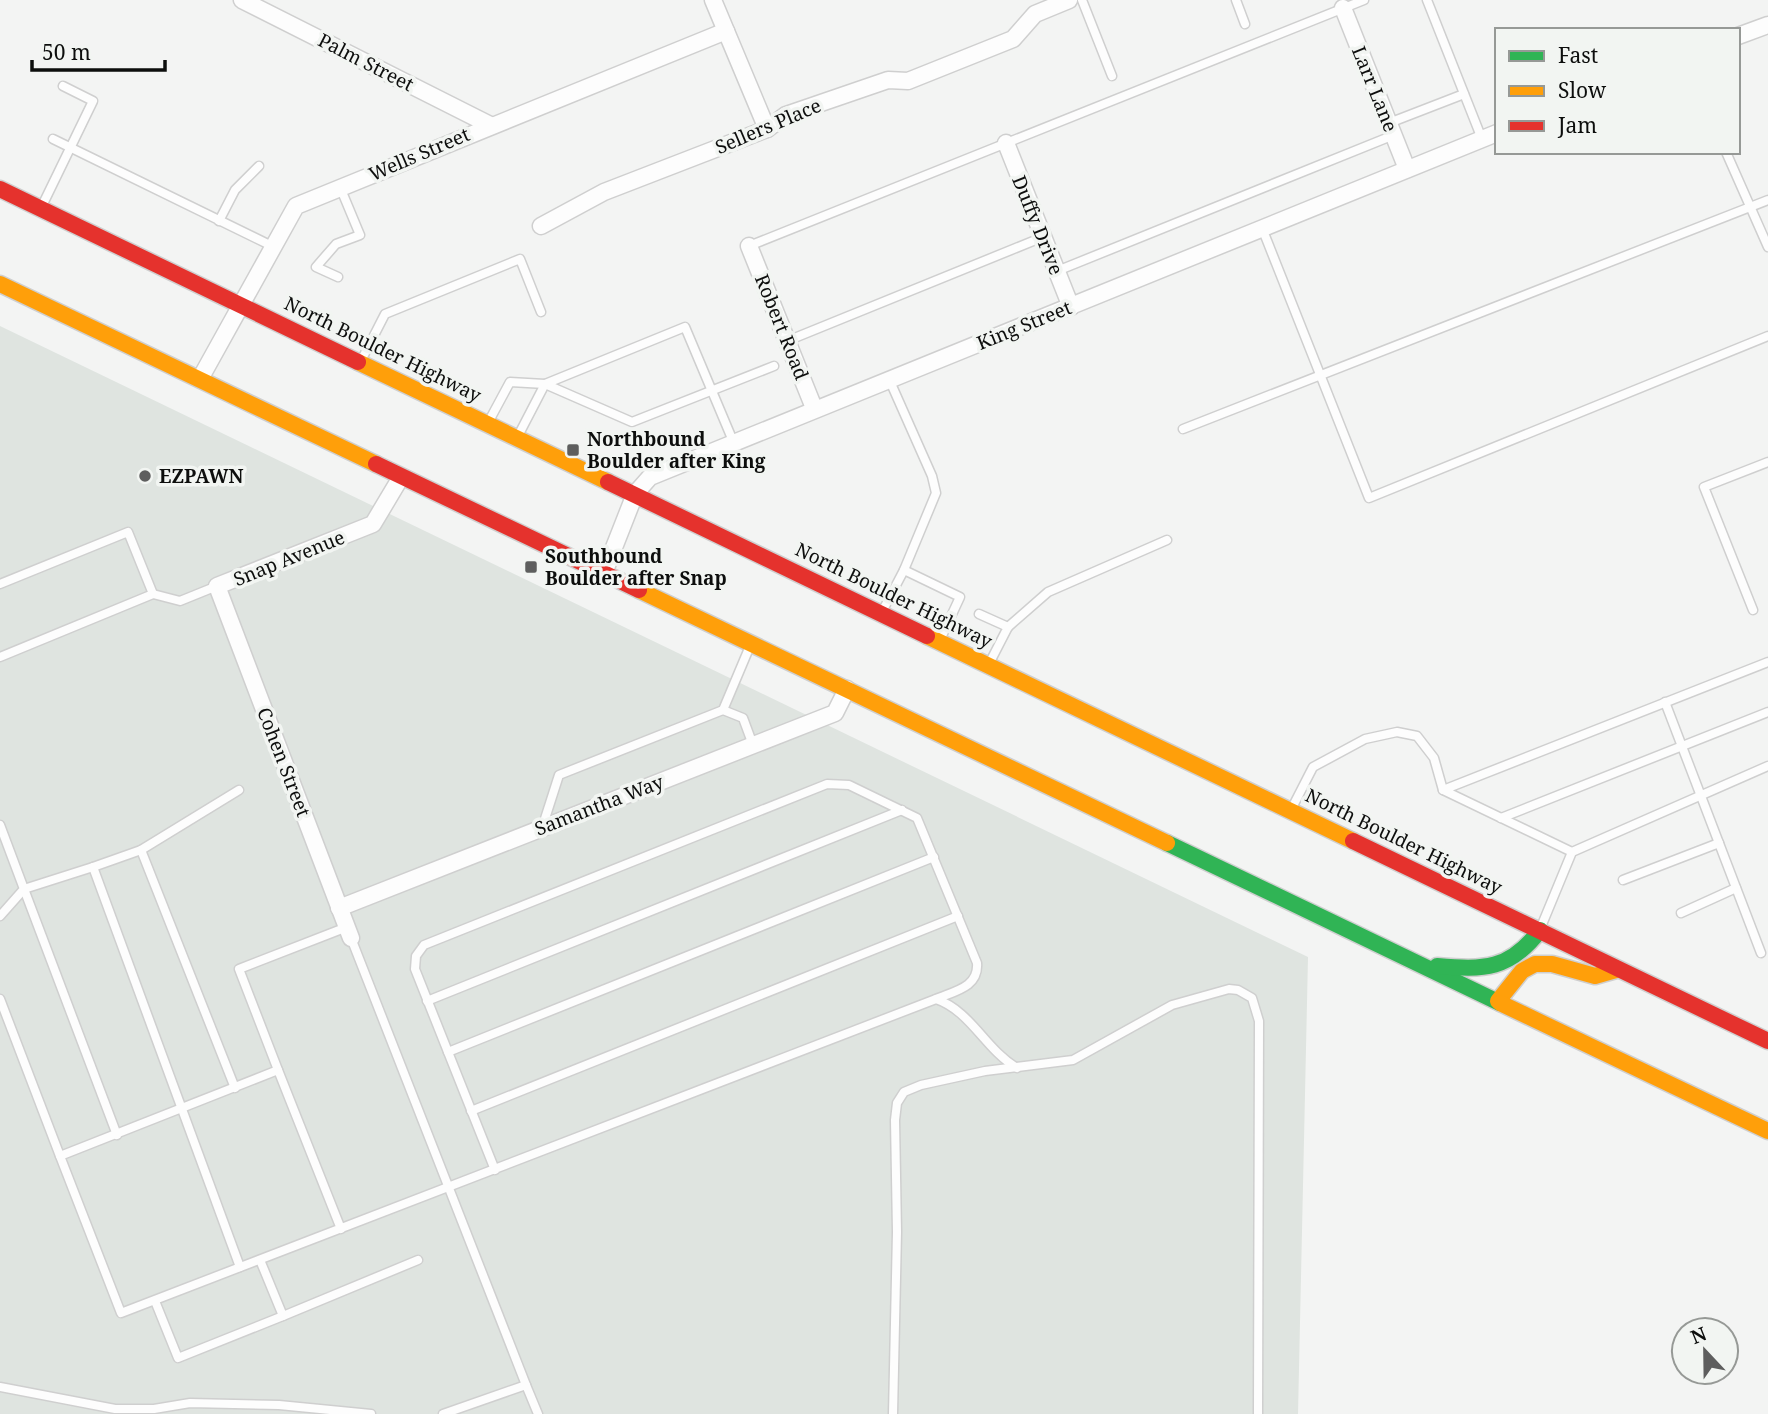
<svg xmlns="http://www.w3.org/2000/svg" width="1768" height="1414" font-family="'Noto Serif',serif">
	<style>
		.built { fill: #dfe4e0 }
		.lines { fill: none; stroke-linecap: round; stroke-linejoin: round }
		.lane-casing { stroke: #cfcfcf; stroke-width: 11 }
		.street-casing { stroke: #cfcfcf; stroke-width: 19 }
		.fast-casing { stroke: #cfcfcf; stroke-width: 19 }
		.slow-casing { stroke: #cfcfcf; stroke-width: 19 }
		.jam-casing { stroke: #cfcfcf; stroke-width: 19 }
		.lane { stroke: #fdfdfd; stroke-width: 8 }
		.street { stroke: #fdfdfd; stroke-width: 16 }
		.fast { stroke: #30b455; stroke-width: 16 }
		.slow { stroke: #ff9f0a; stroke-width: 16 }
		.jam { stroke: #e5322d; stroke-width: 16 }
		.poi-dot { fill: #5e5e5e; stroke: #f2f5f2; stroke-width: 2.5 }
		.labels { text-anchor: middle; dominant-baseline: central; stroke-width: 7; stroke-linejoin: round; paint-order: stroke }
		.street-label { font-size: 19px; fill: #0d0e0d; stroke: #f2f5f2 }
		.poi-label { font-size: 19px; font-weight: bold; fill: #0d0e0d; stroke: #f2f5f2; text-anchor: start }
	</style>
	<rect width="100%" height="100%" fill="#f3f4f3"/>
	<polygon class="built" points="0,326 1308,957 1298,1414 0,1414"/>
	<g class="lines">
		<g class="lane-casing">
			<g id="lane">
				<polyline points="1082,0 1112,76"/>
				<polyline points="1236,0 1245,24"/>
				<polyline points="1427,0 1482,139"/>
				<polyline points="1389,123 1464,94"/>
				<polyline points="53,139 274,247"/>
				<polyline points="1726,152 1768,247"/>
				<polyline points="42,206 93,101 63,86"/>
				<polyline points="219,221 235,190 259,166"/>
				<polyline points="1262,228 1369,498 1768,336"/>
				<polyline points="749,246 1364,0"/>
				<polyline points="1057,271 1394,135"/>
				<polyline points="338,277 316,267 336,244 360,235 340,187"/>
				<polyline points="787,341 1043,237"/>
				<polyline points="362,359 385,314 520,259 541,312"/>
				<polyline points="889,379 932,476 936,493 904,570"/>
				<polyline points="489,421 510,382 545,384 632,422 774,366"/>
				<polyline points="1183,429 1768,200"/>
				<polyline points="518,436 545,384 685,327 733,441"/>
				<polyline points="0,584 128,532 153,594 0,657"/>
				<polyline points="153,594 180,601 217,586"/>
				<polyline points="883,610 904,570 960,597 941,638"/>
				<polyline points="1753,610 1704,487 1768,462"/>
				<polyline points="979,614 1008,627 990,662"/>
				<polyline points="1008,627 1048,592 1167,540"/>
				<polyline points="1665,702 1761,953"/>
				<polyline points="723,710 743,718 753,745"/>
				<polyline points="1293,806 1313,767 1365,739 1397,732 1417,736 1434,758 1443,790"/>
				<polyline points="1501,818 1768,712"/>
				<polyline points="0,825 24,889 0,916"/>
				<polyline points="542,828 559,775 723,710 750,646"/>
				<polyline points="141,850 93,867 240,1267"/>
				<polyline points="1572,852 1443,790 1768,662"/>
				<polyline points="93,867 24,889 117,1135"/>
				<polyline points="1623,880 1719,843"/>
				<polyline points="1681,913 1736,888"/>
				<polyline points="1541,927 1572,852 1768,766"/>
				<polyline points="351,938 526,1385"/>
				<polyline points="0,999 60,1156"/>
				<path d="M936 999C971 1011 985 1049 1017 1068"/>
				<polyline points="427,1001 902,810"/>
				<polyline points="448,1052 934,857"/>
				<polyline points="278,1070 239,969 347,927"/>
				<polyline points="235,1088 141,850 239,790"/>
				<polyline points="471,1111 958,916"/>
				<path d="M341 1229 278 1070 60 1156 121 1313 936 999C955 991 979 987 977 963L917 818 849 785 827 784 424 945 416 956 415 969 495 1170"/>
				<polyline points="260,1260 283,1316 418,1260"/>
				<polyline points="155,1301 178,1358 283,1316"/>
				<polyline points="0,1387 115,1409 154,1409 190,1403 279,1405 371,1414"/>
				<polyline points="443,1414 526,1385 538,1414"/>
				<polyline points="893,1414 897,1232 895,1120 897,1103 904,1092 921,1085 985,1071 1073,1060 1172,1005 1229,989 1238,990 1252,998 1259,1021 1258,1414"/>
			</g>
		</g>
		<g class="street-casing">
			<g id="street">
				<polyline points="242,0 490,125"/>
				<polyline points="713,0 767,129"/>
				<polyline points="1343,8 1407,169"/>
				<polyline points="1738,36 1768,25"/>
				<polyline points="1006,143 1071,307"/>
				<polyline points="541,226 604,192 767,129 786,115 888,80 908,81 1013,39 1035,14 1069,0"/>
				<polyline points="749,246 814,408"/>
				<polyline points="200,379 296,206 726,31"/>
				<polyline points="604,573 635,494 650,477 1497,133"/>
				<polyline points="339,908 835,713 847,689"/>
				<polyline points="351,938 217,586 373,524 401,477"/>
			</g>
		</g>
		<g class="fast-casing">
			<g id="fast">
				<polyline points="1167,843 1500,1003"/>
				<path d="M1437 966C1484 970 1510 970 1540 930"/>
			</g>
		</g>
		<g class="slow-casing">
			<g id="slow">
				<polyline points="0,284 376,464"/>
				<polyline points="358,362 608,482"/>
				<polyline points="639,590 1167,843"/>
				<polyline points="927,636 1353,841"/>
				<polyline points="1498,1001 1522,971 1535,964 1552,964 1595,976 1616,970"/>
				<polyline points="1500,1003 1768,1131"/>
			</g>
		</g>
		<g class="jam-casing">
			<g id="jam">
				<polyline points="0,189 358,362"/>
				<polyline points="376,464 639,590"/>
				<polyline points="608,482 927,636"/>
				<polyline points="1353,841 1768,1041"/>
			</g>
		</g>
		<use href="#lane" class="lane"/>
		<use href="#street" class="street"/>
		<use href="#fast" class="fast"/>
		<use href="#slow" class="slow"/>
		<use href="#jam" class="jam"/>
	</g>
	<g class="poi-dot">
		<rect x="566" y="443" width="14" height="14" rx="3.5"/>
		<circle cx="145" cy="476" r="7"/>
		<rect x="524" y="560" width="14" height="14" rx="3.5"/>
	</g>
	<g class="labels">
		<g class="street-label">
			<text transform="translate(366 62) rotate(27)">Palm Street</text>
			<text transform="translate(1375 89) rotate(68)">Larr Lane</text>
			<text transform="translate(768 126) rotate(-23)">Sellers Place</text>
			<text transform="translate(419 154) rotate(-23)">Wells Street</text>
			<text transform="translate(1038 225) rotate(68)">Duffy Drive</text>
			<text transform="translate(1024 325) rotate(-22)">King Street</text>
			<text transform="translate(782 327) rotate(68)">Robert Road</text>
			<text transform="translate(383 349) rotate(26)">North Boulder Highway</text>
			<text transform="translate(289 558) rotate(-22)">Snap Avenue</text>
			<text transform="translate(894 595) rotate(26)">North Boulder Highway</text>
			<text transform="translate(284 762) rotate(69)">Cohen Street</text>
			<text transform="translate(599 805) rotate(-21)">Samantha Way</text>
			<text transform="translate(1404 841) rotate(26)">North Boulder Highway</text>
		</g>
		<g class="poi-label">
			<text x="587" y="439">Northbound<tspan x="587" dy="22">Boulder after King</tspan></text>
			<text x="159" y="476">EZPAWN</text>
			<text x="545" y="556">Southbound<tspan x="545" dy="22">Boulder after Snap</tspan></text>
		</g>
	</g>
	<rect x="1495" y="28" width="245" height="126" fill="#f2f5f2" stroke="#969996" stroke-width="2"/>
	<rect x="1509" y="51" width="35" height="10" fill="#30b455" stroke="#969996" stroke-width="2"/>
	<text x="1558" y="63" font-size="21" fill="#0d0e0d">Fast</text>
	<rect x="1509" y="86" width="35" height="10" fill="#ff9f0a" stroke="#969996" stroke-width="2"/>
	<text x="1558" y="98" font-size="21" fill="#0d0e0d">Slow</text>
	<rect x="1509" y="121" width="35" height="10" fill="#e5322d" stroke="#969996" stroke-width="2"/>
	<text x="1558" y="133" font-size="21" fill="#0d0e0d">Jam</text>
	<g transform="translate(1705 1351) rotate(338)"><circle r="33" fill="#f2f5f2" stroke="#969996" stroke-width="2"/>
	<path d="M0-5L12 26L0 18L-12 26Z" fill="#5e5e5e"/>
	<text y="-10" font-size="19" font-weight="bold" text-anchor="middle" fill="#0d0e0d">N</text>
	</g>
	<path d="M32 60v10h133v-10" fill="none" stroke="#0d0e0d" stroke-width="3.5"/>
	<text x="42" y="60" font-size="21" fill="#0d0e0d" stroke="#f2f5f2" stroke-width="5" paint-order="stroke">50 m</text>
</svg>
